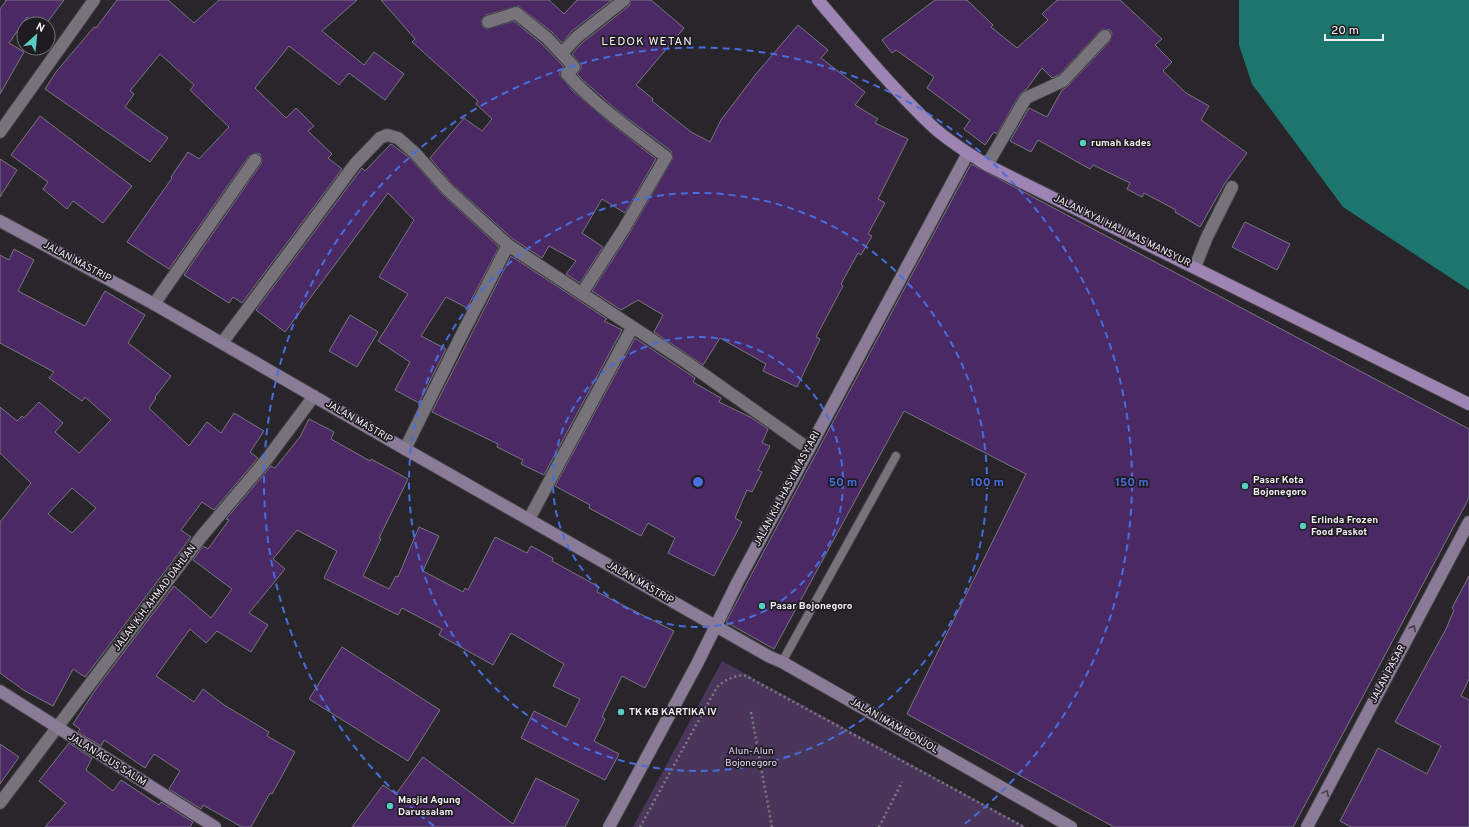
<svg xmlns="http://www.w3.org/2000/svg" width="1469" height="827" font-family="Overpass,sans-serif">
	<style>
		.green { fill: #4a365b }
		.water { fill: #1d766e }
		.building { fill: #4b2964; stroke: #7a767e; fill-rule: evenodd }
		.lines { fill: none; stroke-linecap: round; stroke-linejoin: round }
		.service-casing { stroke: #424045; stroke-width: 10 }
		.minor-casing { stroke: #424045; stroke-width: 14 }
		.secondary-casing { stroke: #424045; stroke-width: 14 }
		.primary-casing { stroke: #424045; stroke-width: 14 }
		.path { stroke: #7d7a7f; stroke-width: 2.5; stroke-dasharray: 2 3; stroke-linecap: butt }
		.service { stroke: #77737b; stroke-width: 8 }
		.minor { stroke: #77737b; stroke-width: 12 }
		.secondary { stroke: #8a7b97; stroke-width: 12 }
		.primary { stroke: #9d84b3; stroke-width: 12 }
		.oneway { stroke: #443d4a }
		.ring { fill: none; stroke: #486ede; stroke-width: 2; stroke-dasharray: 7 5 }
		.poi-dot { fill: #57cec1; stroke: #1e1b21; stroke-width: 1.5 }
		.labels { text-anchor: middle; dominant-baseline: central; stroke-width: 3.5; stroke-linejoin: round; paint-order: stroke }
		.poi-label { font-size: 10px; font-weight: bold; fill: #f2f0f4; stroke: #1e1b21; text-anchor: start }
		.street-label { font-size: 10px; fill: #f2f0f4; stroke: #1e1b21 }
		.park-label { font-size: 10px; fill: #e4d1f5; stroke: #1e1b21 }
		.quarter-label { font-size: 12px; letter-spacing: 1px; fill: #f2f0f4; stroke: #1e1b21 }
		.centre { fill: #486ede; stroke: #1e1b21; stroke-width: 2 }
		.ring-label { font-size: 12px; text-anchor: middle; font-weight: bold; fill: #486ede; stroke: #1e1b21; stroke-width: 3.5; stroke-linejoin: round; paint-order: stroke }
	</style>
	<rect width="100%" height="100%" fill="#28252b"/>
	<polygon class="green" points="722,661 1026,827 633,827"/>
	<polygon class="water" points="1239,0 1469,0 1469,290 1343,207 1252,84 1239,45"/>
	<g class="building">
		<polygon points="5,0 64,0 46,24 36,24 27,17 9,43 24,52 0,94 0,9 6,1"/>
		<polygon points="117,0 168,0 194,23 219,0 357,0 322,31 364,65 374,52 404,74 385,100 349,73 339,85 289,46 255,88 286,118 296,108 314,126 308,131 332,154 328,158 342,169 242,303 233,297 229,303 184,275 261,164 262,160 260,154 255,153 249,156 169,269 127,242 172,178 171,177 188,152 199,159 229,127 190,90 194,85 160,54 130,91 134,94 125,107 168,138 150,162 45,89 56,72 94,27 96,28"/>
		<polygon points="381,0 549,0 564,14 577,0 612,0 572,31 562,43 552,32 518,6 486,15 481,21 483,27 487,29 514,21 542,44 564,67 560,72 560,76 573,91 610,123 656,159 625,213 602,199 582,233 603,247 580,283 566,274 576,261 549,246 542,258 513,239 452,184 430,158 464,118 482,131 492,119 476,104 478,101 412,42 415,39"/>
		<polygon points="631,0 651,0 684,28 636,85 653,99 652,101 691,132 710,142 721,120 756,74 798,25 828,50 821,58 865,92 855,105 878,119 875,123 908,139 878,199 885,203 868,234 872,236 861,255 858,253 841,284 843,286 816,337 820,339 797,387 763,371 766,364 720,338 703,365 654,332 663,315 638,300 621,310 592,291 629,234 673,158 671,151 619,112 583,80 577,74 581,69 581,65 572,54 582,43 629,6"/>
		<polygon points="935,0 967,0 993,25 991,27 1017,48 1048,20 1042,14 1057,0 1120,0 1162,39 1155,45 1172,62 1163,71 1186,93 1209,106 1201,120 1247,153 1225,183 1200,227 1175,212 1176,210 1144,193 1142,197 1127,189 1130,183 1093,165 1090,169 1038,140 1031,152 1010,141 1029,108 1047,117 1062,90 1068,86 1110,41 1112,34 1110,30 1103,29 1100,31 1059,75 1052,78 1042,68 1026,90 1020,94 997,134 994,132 985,145 964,129 970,120 927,88 934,77 896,50 892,53 882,40"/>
		<polygon points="40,116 132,186 103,223 73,201 67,209 43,189 48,182 11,155"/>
		<polygon points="391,144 410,158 442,194 499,247 467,308 446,297 421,336 446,349 419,403 395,390 410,362 378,341 408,294 379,277 414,220 388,193 285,332 256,310 362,168 365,171"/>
		<polygon points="0,159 17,170 0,197"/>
		<polygon points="971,164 1469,429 1469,498 1293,827 1114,827 907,714 1026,474 904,411 774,649 726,622"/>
		<polygon points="1245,222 1290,244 1277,270 1232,247"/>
		<path d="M14 249 34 260 18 291 85 326 105 291 145 315 128 343 171 376 155 397 156 398 149 408 189 446 207 422 221 433 234 413 264 431 250 452 258 458 214 510 202 502 181 530 191 537 85 677 73 669 53 706 25 691 0 673V522L31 483 0 453V407L17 421 22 416 24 418 39 402 63 423 55 432 79 453 111 420 85 397 82 401 49 378 54 372 0 343V255L9 260ZM72 488 96 508 72 533 48 514Z"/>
		<polygon points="511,256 607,319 604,321 622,330 544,475 521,464 523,460 497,447 498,444 432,412"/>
		<polygon points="350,315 378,332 357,367 329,351"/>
		<polygon points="635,338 695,378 693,382 721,398 719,402 752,418 768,429 762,443 770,446 758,470 762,472 752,492 747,490 735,518 742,522 714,576 668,553 675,538 648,523 641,536 589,508 590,505 555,486"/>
		<polygon points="309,419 334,432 331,439 370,461 371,459 408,479 379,538 381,539 363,576 389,589 396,576 398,577 419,527 439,536 423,571 463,592 465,588 468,590 495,537 527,553 531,546 553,558 552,561 599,587 597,592 674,631 645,688 622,676 602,717 605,719 594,741 619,754 605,780 521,738 534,711 566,727 580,699 553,686 564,664 511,633 493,665 439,635 442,629 402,608 398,615 324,578 337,551 297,530 273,559 285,569 249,613 268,625 251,652 217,631 206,643 190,629 156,676 194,702 203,689 224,705 269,732 267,736 295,752 272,794 270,793 251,827 242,827 203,805 201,809 169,789 180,771 154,754 145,768 104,740 101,746 78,732 80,729 73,724 98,686 174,586 211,618 232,589 193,560 203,546 208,549 229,520 226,519 271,466 275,468 300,437"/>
		<polygon points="1469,576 1469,679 1461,696 1469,700 1469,827 1351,827 1340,821 1378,748 1427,774 1441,746 1395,722 1446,629 1454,610 1452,608"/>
		<polygon points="342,647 440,710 408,761 309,699"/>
		<polygon points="69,743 92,758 86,770 113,791 121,780 159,805 161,802 193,822 190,827 45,827 66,803 39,781"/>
		<polygon points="0,744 19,757 0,784"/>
		<polygon points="423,757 513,824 536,778 579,800 565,827 352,827 383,785 396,794"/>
	</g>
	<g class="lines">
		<g class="service-casing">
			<polyline id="service" points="782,662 896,456"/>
		</g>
		<g class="minor-casing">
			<g id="minor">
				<path d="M488 22 516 13 547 38 574 67 567 74C595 105 632 131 666 157L623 230 582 293"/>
				<polyline points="562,53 577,37 624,0"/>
				<polyline points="0,132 94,0"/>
				<polyline points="987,165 1026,98 1063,81 1105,36"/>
				<polyline points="1195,267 1207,237 1232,187"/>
				<polyline points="154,304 255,160"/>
				<polyline points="222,343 355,164 380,138 387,135 398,138 415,153 447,189 508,245 686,362 809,449"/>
				<polyline points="405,449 459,340 508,245"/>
				<polyline points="529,519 632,328"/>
				<polyline points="0,803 201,537 267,459 314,396"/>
			</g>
		</g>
		<g class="secondary-casing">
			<g id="secondary">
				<polyline points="0,221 154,304 405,449 770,657 782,662 1071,827"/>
				<polyline points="0,691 215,827"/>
				<polyline points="609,827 697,664 737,583 968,153"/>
				<polyline points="1307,827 1469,522"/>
			</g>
		</g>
		<g class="primary-casing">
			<path id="primary" d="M818 0C855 43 891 87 932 126 948 141 968 153 987 165L1469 404"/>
		</g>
		<g class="path">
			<polyline points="751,712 772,827"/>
			<path d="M640 827 717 687C725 680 733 676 744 675L1024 827"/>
			<polyline points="879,827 902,782"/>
		</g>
		<use href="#service" class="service"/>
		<use href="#minor" class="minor"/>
		<use href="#secondary" class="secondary"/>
		<use href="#primary" class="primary"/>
	</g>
	<defs><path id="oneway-chevron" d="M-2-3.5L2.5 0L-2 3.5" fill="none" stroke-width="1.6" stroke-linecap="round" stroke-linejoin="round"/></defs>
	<g class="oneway">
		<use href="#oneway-chevron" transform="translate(1413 628) rotate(-62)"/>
		<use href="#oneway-chevron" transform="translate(1326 793) rotate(-62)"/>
	</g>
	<g class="ring">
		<circle cx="698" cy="482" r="145"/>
		<circle cx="698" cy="482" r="289"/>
		<path d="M434 826A434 434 0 1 1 962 826"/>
	</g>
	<g class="poi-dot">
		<circle cx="1083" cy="143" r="4"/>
		<circle cx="1245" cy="486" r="4"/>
		<circle cx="1303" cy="526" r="4"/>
		<circle cx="762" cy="606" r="4"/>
		<circle cx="621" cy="712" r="4"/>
		<circle cx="390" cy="806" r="4"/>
	</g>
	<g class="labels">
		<g class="poi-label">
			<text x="1091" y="143">rumah kades</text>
			<text x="1253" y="480">Pasar Kota<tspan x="1253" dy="12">Bojonegoro</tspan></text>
			<text x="1311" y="520">Erlinda Frozen<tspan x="1311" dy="12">Food Paskot</tspan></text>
			<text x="770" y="606">Pasar Bojonegoro</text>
			<text x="629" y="712">TK KB KARTIKA IV</text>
			<text x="398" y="800">Masjid Agung<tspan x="398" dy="12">Darussalam</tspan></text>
		</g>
		<g class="street-label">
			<text transform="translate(1122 231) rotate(26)">JALAN KYAI HAJI MAS MANSYUR</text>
			<text transform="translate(77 262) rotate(28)">JALAN MASTRIP</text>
			<text transform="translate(359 422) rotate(30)">JALAN MASTRIP</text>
			<text transform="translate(787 489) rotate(-62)">JALAN K.H. HASYIM ASY'ARI</text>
			<text transform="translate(640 583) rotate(30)">JALAN MASTRIP</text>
			<text transform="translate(155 598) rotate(-53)">JALAN K.H. AHMAD DAHLAN</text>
			<text transform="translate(1388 674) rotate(-62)">JALAN PASAR</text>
			<text transform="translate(894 726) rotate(30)">JALAN IMAM BONJOL</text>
			<text transform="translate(107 760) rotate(32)">JALAN AGUS SALIM</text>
		</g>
		<g class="park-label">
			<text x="751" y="751">Alun-Alun<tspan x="751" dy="12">Bojonegoro</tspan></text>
		</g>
		<g class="quarter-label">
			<text x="647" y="42">LEDOK WETAN</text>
		</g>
	</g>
	<circle cx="698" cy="482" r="6" class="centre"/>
	<g class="ring-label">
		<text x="843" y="486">50 m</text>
		<text x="987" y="486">100 m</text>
		<text x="1132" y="486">150 m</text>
	</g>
	<g transform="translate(36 36) rotate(27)"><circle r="19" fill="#1e1b21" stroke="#737075"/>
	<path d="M0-3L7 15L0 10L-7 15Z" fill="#57cec1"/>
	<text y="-6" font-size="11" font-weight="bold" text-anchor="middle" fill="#f2f0f4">N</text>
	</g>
	<path d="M1325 34v6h58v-6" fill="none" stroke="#f2f0f4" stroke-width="2"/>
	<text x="1331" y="34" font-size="12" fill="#f2f0f4" stroke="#1e1b21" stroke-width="3" paint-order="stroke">20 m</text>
</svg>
